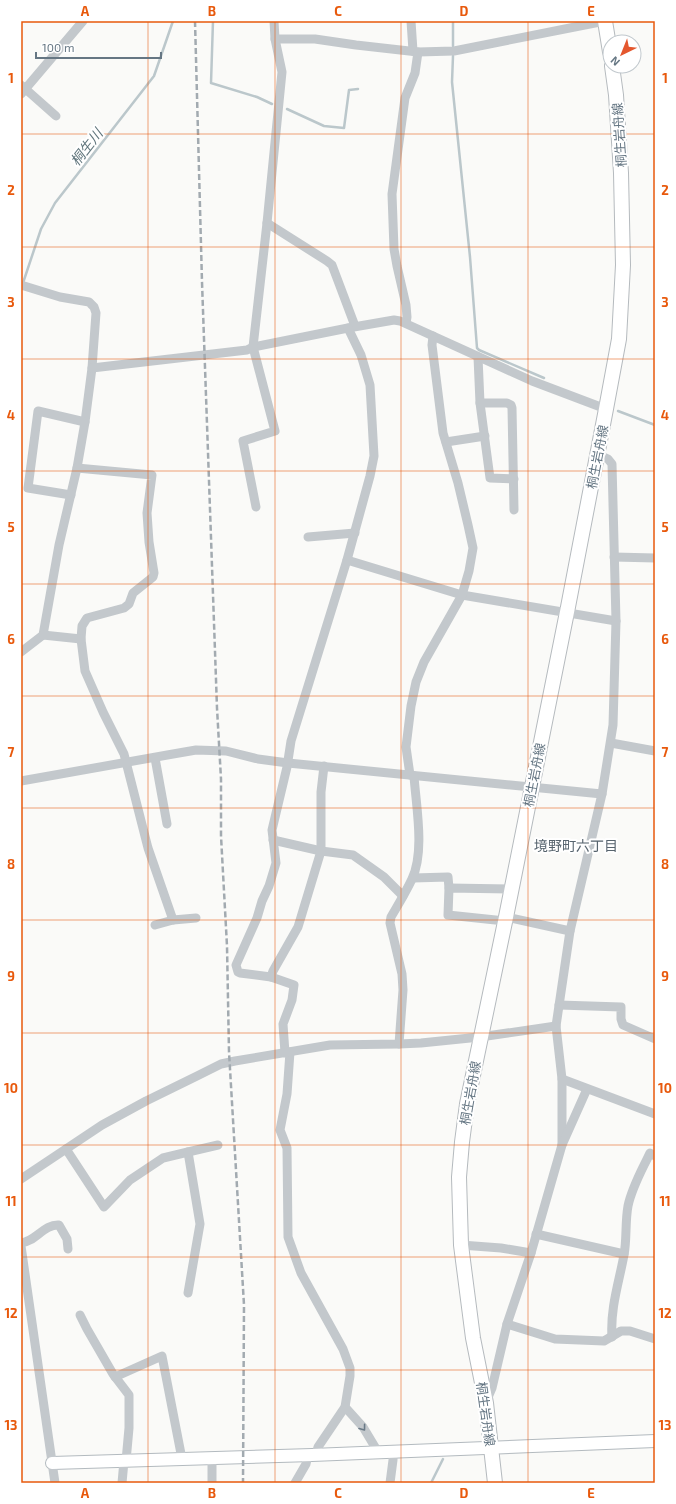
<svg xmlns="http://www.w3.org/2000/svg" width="676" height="1504" font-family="'Exo 2','Noto Sans JP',sans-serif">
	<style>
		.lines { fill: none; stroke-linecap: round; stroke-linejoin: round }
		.stream { stroke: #bbc7cb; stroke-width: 2.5 }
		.secondary-casing { stroke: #b3babf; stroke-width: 14 }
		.primary-casing { stroke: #b5babe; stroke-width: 16 }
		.street { stroke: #c3c8cc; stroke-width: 9 }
		.secondary { stroke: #fff; stroke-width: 12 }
		.primary { stroke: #fff; stroke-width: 14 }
		.rail { stroke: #a2aab0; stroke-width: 2.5; stroke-dasharray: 6 3; stroke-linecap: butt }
		.oneway { stroke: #6a7a87 }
		.grid { fill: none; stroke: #e8590c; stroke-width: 1; stroke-opacity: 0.55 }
		.labels { text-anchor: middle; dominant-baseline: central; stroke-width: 4; stroke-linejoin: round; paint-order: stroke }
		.street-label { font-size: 13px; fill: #657683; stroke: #fff }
		.water-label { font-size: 14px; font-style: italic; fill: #60757c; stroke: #fff }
		.neighbourhood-label { font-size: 14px; fill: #57646e; stroke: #fff }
		.neatline { fill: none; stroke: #e8590c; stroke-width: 1.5 }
		.grid-label { font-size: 13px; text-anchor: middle; font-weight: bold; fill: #e8590c }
	</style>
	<rect width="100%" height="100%" fill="#fafaf8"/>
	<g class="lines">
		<g class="stream">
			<polyline points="213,21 211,83 257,97 272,104"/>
			<polyline points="453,46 453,21"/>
			<polyline points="453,56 452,82 470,257 477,348 479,350 544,378"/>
			<polyline points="287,109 324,126 344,128 349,90 358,89"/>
			<polyline points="23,283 41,229 55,203 154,76 173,21"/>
			<polyline points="618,411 655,425"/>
			<polyline points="431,1483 443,1459"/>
		</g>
		<g class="secondary-casing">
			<polyline id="secondary" points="52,1463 312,1455 655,1441"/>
		</g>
		<g class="primary-casing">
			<g id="primary">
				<polyline points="605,21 610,52"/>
				<polyline points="495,1483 486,1403 473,1338 461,1245 459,1177 462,1142 467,1104 506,917 568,607 606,409 619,339 623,265 621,173 616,95 612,66"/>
			</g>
		</g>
		<g class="street">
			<polyline points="411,21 413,51"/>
			<polyline points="275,39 315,39 356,45 418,52 454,51 605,21"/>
			<polyline points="21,85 56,116"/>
			<polyline points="21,94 83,21"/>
			<polyline points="267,223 327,261 332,265 355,326"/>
			<polyline points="21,285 60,297 89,302 94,307 96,313 92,368 85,422 77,468 59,545 43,635 21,652"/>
			<polyline points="406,323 407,317 406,305 397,266 394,249 392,194 405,98 415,73 418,52"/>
			<polyline points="478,357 480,403 490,478 514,479"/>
			<polyline points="92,368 247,350 253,347 348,328 394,320 400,321 532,381 606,409"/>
			<polyline points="480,403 507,403 511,405 512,408 514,510"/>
			<polyline points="446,442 485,436"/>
			<polyline points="77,468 152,475 147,513 149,542 154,573 153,577 133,593 129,604 124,608 87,618 82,626 81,639 85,671 103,712 124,754 148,848 173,920"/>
			<polyline points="71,495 28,488 38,411 85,422"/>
			<polyline points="256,507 243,441 275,431 253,347 267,223 282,72 275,39 274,21"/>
			<polyline points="308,537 355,533"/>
			<polyline points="614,557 655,558"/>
			<polyline points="347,560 462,595 616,621"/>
			<polyline points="43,635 81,639"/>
			<polyline points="611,743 655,751"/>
			<polyline points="155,758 167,824"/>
			<polyline points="410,775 406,747 411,706 416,682 424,662 462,595 469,571 473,548 468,525 458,483 443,433 432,345 433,336"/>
			<polyline points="21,781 173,754 196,750 226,751 258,759 288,763 602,794"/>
			<polyline points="273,840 321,851 353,855 384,877 403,896"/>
			<polyline points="413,878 448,877 449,888"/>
			<polyline points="506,917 570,931"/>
			<polyline points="505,921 448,915 449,888 512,889"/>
			<polyline points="155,925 173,920 196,918"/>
			<polyline points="271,977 273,971 298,927 321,851 321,792 324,766"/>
			<polyline points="559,1005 621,1007 621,1019 623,1025 655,1039"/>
			<path d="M399 1044 403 990 402 974 390 923 391 917C398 905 406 892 412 879 425 851 416 806 414 776"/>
			<polyline points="290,1052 287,1094 280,1130 287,1148 288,1237 301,1273 343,1349 350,1368 350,1376 345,1407 318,1447 316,1455"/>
			<polyline points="285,1053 283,1024 292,1000 294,985 271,977 240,973 238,972 236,965 257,918 262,901 269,886 276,863 272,830 287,767 291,741 347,560 370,476 374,456 370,385 361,355 348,328"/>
			<polyline points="562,1079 655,1114"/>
			<polyline points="562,1145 562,1079 556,1026 570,931 602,794 613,725 616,621 612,464 608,459 597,454"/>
			<polyline points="66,1149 104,1207 130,1180 163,1158 188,1152 200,1224 188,1293"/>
			<polyline points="188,1152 218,1145"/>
			<polyline points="21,1179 102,1125 146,1101 197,1076 221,1064 235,1061 330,1045 399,1044 421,1043 480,1037 556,1026"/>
			<polyline points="536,1234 624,1254"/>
			<path d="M21 1243C35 1242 44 1224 59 1225L67 1239 68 1249"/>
			<polyline points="461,1245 501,1248 531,1253"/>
			<polyline points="21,1246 55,1483"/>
			<polyline points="80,1315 87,1329 113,1374 129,1395 129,1428 126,1461"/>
			<polyline points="507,1324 555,1339 604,1341 621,1331 630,1331 655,1339"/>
			<path d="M612 1337C610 1309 619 1282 624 1255 627 1239 625 1222 628 1206 632 1187 642 1170 650 1153L655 1156"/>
			<polyline points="115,1377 162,1356 182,1459"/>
			<polyline points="486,1402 492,1388 507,1324 531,1253 562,1145 587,1089"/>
			<polyline points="345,1407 363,1427 378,1452"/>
			<polyline points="122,1483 124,1461"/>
			<polyline points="212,1483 212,1458"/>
			<polyline points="295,1483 306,1464 308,1455"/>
			<polyline points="390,1483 393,1460 393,1452"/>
		</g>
		<use href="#secondary" class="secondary"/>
		<use href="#primary" class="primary"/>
		<polyline class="rail" points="195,21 202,282 217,708 221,779 221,836 227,946 229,1052 244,1305 243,1483"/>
	</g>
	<defs><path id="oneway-chevron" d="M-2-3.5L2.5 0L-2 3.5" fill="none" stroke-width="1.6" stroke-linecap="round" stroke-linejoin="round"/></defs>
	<use class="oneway" href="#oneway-chevron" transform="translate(363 1428) rotate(53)"/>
	<path class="grid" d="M148 21V1483M275 21V1483M401 21V1483M528 21V1483M21 134H655M21 247H655M21 359H655M21 471H655M21 584H655M21 696H655M21 808H655M21 920H655M21 1033H655M21 1145H655M21 1257H655M21 1370H655"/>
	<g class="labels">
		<g class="street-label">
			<text transform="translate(619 135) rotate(-94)">桐生岩舟線</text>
			<text transform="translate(597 457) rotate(-79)">桐生岩舟線</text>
			<text transform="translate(534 775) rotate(-79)">桐生岩舟線</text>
			<text transform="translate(470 1093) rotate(-80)">桐生岩舟線</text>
			<text transform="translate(486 1414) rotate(82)">桐生岩舟線</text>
		</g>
		<g class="water-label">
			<text transform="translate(86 147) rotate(-52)">桐生川</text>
		</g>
		<g class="neighbourhood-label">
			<text x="576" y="845">境野町六丁目</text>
		</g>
	</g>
	<rect width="676" height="1504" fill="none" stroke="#ffffff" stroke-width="44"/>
	<g transform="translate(622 54) rotate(223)"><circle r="19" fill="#ffffff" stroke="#c1c8cd"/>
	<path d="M0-3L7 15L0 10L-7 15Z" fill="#e4572e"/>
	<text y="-6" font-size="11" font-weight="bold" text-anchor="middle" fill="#657683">N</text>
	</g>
	<path d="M36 52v6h125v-6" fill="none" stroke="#657683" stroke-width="2"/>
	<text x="42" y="52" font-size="12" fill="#657683" stroke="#ffffff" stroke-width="3" paint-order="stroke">100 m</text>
	<rect x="22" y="22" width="632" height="1460" class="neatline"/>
	<g class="grid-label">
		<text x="85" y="16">A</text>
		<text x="212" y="16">B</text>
		<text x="338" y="16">C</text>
		<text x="464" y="16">D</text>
		<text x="591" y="16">E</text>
		<text x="11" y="83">1</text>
		<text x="665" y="83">1</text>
		<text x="11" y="195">2</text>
		<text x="665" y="195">2</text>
		<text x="11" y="307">3</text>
		<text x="665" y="307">3</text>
		<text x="11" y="420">4</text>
		<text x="665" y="420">4</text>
		<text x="11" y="532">5</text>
		<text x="665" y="532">5</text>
		<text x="11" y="644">6</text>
		<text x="665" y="644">6</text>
		<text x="11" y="757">7</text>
		<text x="665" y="757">7</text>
		<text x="11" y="869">8</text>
		<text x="665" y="869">8</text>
		<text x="11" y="981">9</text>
		<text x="665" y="981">9</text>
		<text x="11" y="1093">10</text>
		<text x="665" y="1093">10</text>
		<text x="11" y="1206">11</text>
		<text x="665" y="1206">11</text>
		<text x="11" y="1318">12</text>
		<text x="665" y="1318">12</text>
		<text x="11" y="1430">13</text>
		<text x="665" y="1430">13</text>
		<text x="85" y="1498">A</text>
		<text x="212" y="1498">B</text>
		<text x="338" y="1498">C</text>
		<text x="464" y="1498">D</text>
		<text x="591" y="1498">E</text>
	</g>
</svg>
